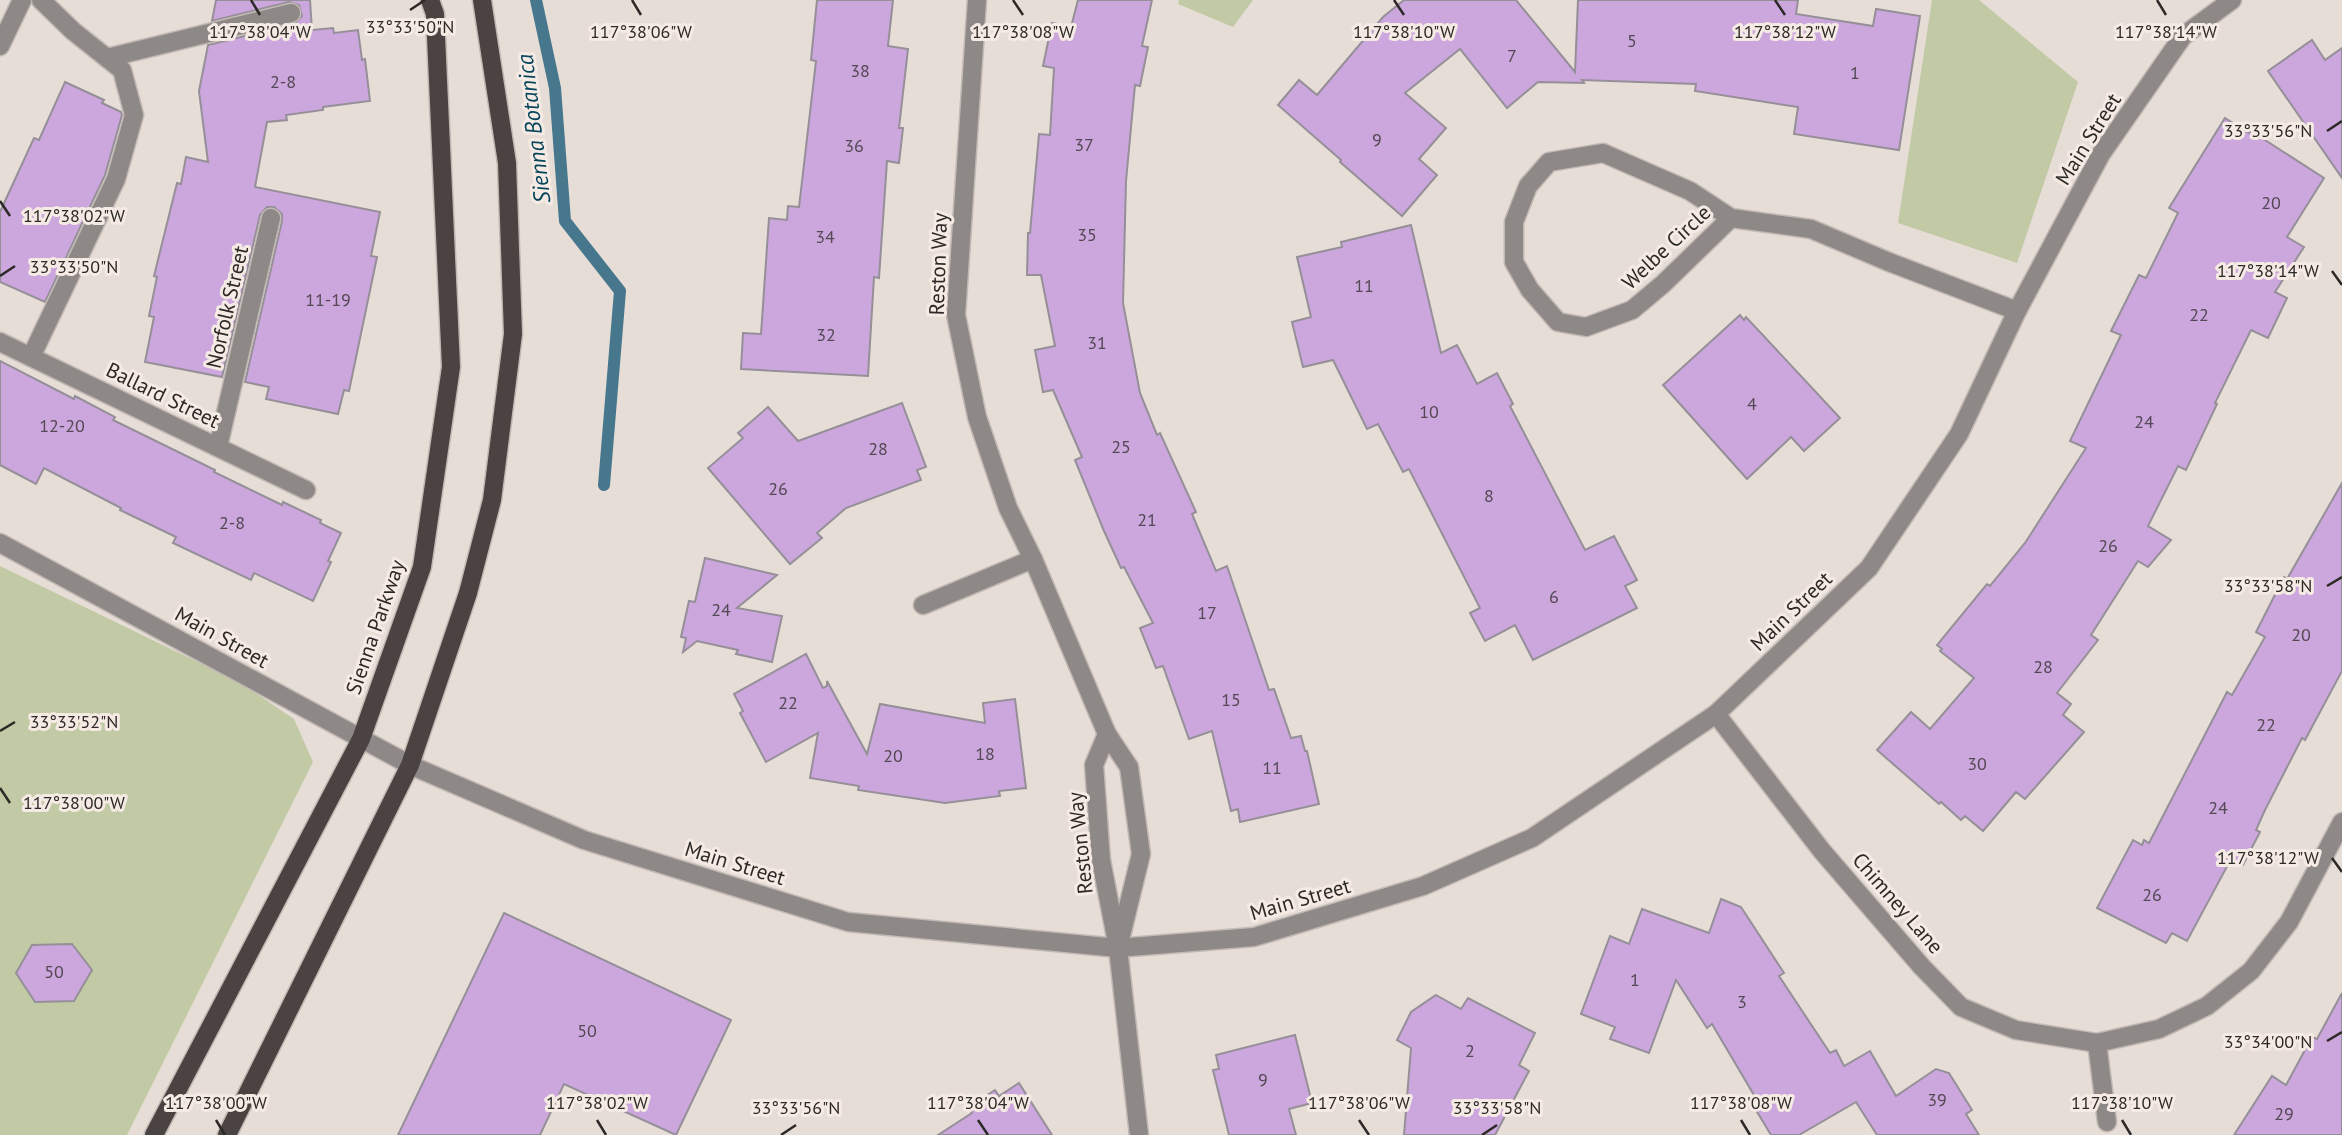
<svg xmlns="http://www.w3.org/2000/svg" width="2342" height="1135" font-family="'PT Sans',sans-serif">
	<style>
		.green { fill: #c1caa5 }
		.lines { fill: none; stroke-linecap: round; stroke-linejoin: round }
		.stream { stroke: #47778c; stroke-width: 12 }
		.building { fill: #cba7dd; stroke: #958f98; stroke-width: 2 }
		.minor-casing { stroke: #c2b9b4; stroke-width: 21 }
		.major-casing { stroke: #c2b9b4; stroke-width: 21 }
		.minor { stroke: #8e8887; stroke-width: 18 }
		.major { stroke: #4b4341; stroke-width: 18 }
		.ticks { fill: none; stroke: #2d2927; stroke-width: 2.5 }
		.labels { text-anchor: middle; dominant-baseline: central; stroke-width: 6; stroke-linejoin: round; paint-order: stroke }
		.number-label { font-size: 18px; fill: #544854 }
		.street-label { font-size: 21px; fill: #2d2927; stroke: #f5ebe4 }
		.water-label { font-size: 23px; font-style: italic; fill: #07455b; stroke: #f5ebe4 }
		.ticks-label { font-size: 18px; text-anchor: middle; fill: #2d2927; stroke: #f5ebe4; stroke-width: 6; stroke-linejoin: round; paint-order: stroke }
	</style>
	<rect width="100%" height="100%" fill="#e7ddd7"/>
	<g class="green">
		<polygon points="1179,0 1253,0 1233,27 1178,4"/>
		<polygon points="1932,0 1979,0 2078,82 2017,263 1898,223"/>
		<polygon points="0,566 239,682 294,719 313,762 127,1135 0,1135"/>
	</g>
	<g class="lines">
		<polyline class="stream" points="536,0 555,88 565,221 620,291 604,485"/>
	</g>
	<g class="building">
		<polygon points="216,0 310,0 312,30 333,28 334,33 358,30 362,60 365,59 370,101 323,107 323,110 286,115 287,120 267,122 255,187 380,212 371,256 377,257 349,391 344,390 338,414 266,399 269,387 245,382 282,221 282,214 274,207 267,207 260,215 222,377 145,362 154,317 149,316 157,277 154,276 177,183 181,184 186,157 208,162 199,91 208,45 294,24 302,16 299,5 289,2 212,21"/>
		<polygon points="817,0 893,0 888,46 908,49 899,128 903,128 899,163 887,161 879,278 874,277 868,376 741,369 743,333 761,334 769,218 787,220 788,206 799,207 816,61 811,60"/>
		<polygon points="1078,0 1152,0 1142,46 1148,47 1140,86 1135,85 1126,181 1123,303 1140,393 1157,435 1160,433 1196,512 1192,514 1216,571 1227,566 1269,690 1274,689 1291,738 1301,736 1305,751 1307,751 1319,804 1240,822 1238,809 1231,811 1212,731 1189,739 1163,666 1156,668 1140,628 1153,623 1124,567 1121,568 1104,531 1075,460 1082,457 1053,390 1043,392 1035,350 1055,346 1041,275 1027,275 1028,233 1030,233 1039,134 1050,135 1054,68 1043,66 1052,23 1071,27"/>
		<polygon points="1404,0 1516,0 1575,72 1578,0 1798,0 1796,14 1873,26 1876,9 1920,16 1899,150 1794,134 1798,107 1695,91 1696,84 1582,80 1584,83 1538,82 1507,108 1460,49 1405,93 1446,128 1419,159 1437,175 1402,216 1340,162 1341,160 1278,105 1299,80 1317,95 1383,17"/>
		<polygon points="2312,40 2325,60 2342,48 2342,178 2268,71"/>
		<polygon points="65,82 104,100 102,103 121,112 122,115 105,175 45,302 0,282 0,212 34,138 39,140"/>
		<polygon points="2225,118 2249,133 2251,131 2324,178 2287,237 2304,247 2275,292 2287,298 2268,338 2251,330 2215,403 2217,404 2186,470 2178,466 2148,526 2171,540 2148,567 2138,561 2091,635 2098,640 2057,693 2071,704 2063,715 2084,732 2025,799 2016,792 1983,831 1965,816 1961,820 1941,802 1939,804 1877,750 1911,712 1930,729 1974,678 1940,651 1942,649 1937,645 1987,584 1990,586 2025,543 2086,448 2070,441 2121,335 2111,331 2139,275 2146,278 2178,213 2169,208"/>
		<polygon points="1411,225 1441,353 1457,345 1477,384 1497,373 1513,404 1510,406 1585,550 1614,536 1637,580 1625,586 1637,608 1533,660 1515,625 1485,641 1470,613 1480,608 1409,469 1403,472 1378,424 1367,429 1333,360 1303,367 1292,322 1311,317 1297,257 1342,247 1341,242"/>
		<polygon points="1740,315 1744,320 1746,317 1840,418 1804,451 1791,437 1747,479 1663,385"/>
		<polygon points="0,361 74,399 75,396 115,417 113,420 215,470 214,472 282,505 283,502 321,520 320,523 341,533 328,561 331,562 313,601 254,573 251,580 173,543 176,537 120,510 121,508 44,468 36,484 0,465"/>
		<polygon points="902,403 926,467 917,470 921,480 846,508 817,533 822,538 790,564 708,468 743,438 738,433 768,407 798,441"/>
		<polygon points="2342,483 2342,671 2305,740 2302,738 2265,810 2256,830 2260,832 2243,865 2231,859 2187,941 2172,933 2166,943 2097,908 2133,840 2142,845 2144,840 2149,843 2227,692 2232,695 2265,637 2256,632 2284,577 2287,579"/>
		<polygon points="705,558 777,575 737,608 782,616 772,662 736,654 738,650 697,641 683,652 686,638 681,637 689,601 695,602"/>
		<polygon points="806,654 823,688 827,686 827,681 867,754 880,704 985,723 983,703 1015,699 1026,788 999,791 1000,796 945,803 858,790 859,786 810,778 818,733 766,762 740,713 743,711 734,694"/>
		<polygon points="1721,899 1741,907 1784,973 1779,976 1830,1053 1836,1050 1844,1066 1870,1051 1896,1096 1936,1069 1949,1073 1972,1110 1966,1114 1979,1135 1877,1135 1856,1102 1799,1135 1771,1135 1756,1110 1761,1107 1712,1024 1707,1028 1676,980 1649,1053 1610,1039 1615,1027 1581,1014 1610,936 1629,944 1642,909 1709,933"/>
		<polygon points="504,913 731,1020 676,1135 564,1084 540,1135 398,1135"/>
		<polygon points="72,944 92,970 74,1001 35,1002 16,973 32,945"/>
		<polygon points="2342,993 2342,1135 2234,1135 2272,1076 2286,1085 2312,1037 2317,1039"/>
		<polygon points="1436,995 1461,1009 1468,998 1535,1033 1519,1065 1529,1071 1495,1135 1404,1135 1411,1048 1397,1040 1411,1012"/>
		<polygon points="1295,1035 1312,1103 1289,1109 1296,1135 1229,1135 1213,1070 1219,1069 1216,1055"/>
		<polygon points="1019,1083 1052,1135 938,1135 972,1113 968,1107 995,1090 999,1096"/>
	</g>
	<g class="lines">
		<g class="minor-casing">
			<g id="minor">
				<polyline points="977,0 956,315 977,417 1008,508 1033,559 1107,734 1129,767 1141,854 1118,948"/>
				<polyline points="0,46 22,0"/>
				<polyline points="107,58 291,13"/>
				<polyline points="1731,218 1663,284 1632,310 1586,327 1558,322 1530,290 1514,262 1514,222 1528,186 1549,162 1603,153 1690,191 1731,218 1811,229 1889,262 2017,311"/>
				<polyline points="0,342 306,490"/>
				<polyline points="31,357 116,179 134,115 122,70 73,31 41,0"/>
				<polyline points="218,447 271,218"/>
				<polyline points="0,543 410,765 584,840 848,922 1118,948 1254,937 1423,886 1532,838 1716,714 1869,568 1959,434 2017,311 2101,154 2183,36 2232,0"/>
				<polyline points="923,605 1033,559"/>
				<polyline points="1716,714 1822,851 1922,967 1961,1007 2016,1030 2097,1043 2159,1029 2207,1006 2251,971 2289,922 2342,822"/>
				<polyline points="1107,734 1094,765 1101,860 1118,948 1139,1135"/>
				<polyline points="2097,1043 2107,1122"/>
			</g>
		</g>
		<g class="major-casing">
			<g id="major">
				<polyline points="154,1135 361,739 422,567 451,367 435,14 430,0"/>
				<polyline points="227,1135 410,765 468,593 492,500 513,334 507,163 482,0"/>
			</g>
		</g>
		<use href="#minor" class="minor"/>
		<use href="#major" class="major"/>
	</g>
	<path class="ticks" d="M251 0 260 15M632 0 641 15M1013 0 1023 15M1394 0 1404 15M1775 0 1785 15M2157 0 2166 15M410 10 425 0M2327 131 2342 121M0 201 10 216M2332 271 2342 285M0 276 15 266M2327 586 2342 577M0 731 15 722M0 788 10 803M2332 858 2342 872M2327 1041 2342 1032M216 1120 225 1135M597 1120 606 1135M978 1120 988 1135M1359 1120 1369 1135M1741 1120 1750 1135M2122 1120 2131 1135M781 1135 796 1125M1482 1135 1497 1125"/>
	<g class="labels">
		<g class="number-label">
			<text x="1632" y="40">5</text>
			<text x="1512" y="55">7</text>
			<text x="860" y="70">38</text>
			<text x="1855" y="72">1</text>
			<text x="283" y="81">2-8</text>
			<text x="1377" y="139">9</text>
			<text x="1084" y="144">37</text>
			<text x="854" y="145">36</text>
			<text x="2271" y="202">20</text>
			<text x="1087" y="234">35</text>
			<text x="825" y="236">34</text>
			<text x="1364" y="285">11</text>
			<text x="328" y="299">11-19</text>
			<text x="2199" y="314">22</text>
			<text x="826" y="334">32</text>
			<text x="1097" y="342">31</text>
			<text x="1752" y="403">4</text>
			<text x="1429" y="411">10</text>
			<text x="2144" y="421">24</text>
			<text x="62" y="425">12-20</text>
			<text x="1121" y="446">25</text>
			<text x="878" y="448">28</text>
			<text x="778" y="488">26</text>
			<text x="1489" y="495">8</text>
			<text x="1147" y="519">21</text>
			<text x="232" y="522">2-8</text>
			<text x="2108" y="545">26</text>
			<text x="1554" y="596">6</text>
			<text x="721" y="609">24</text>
			<text x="1207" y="612">17</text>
			<text x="2301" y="634">20</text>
			<text x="2043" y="666">28</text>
			<text x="1231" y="699">15</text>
			<text x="788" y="702">22</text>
			<text x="2266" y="724">22</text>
			<text x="985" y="753">18</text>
			<text x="893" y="755">20</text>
			<text x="1977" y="763">30</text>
			<text x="1272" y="767">11</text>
			<text x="2218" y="807">24</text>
			<text x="2152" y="894">26</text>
			<text x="54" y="971">50</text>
			<text x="1635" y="979">1</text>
			<text x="1742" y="1001">3</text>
			<text x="587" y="1030">50</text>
			<text x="1470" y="1050">2</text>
			<text x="1263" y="1079">9</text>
			<text x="1937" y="1099">39</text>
			<text x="2284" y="1113">29</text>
		</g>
		<g class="street-label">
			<text transform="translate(2088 139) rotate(-58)">Main Street</text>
			<text transform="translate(1666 247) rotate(-43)">Welbe Circle</text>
			<text transform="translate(938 264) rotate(-88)">Reston Way</text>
			<text transform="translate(227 307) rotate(-77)">Norfolk Street</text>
			<text transform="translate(163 395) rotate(26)">Ballard Street</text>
			<text transform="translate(1791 611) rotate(-44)">Main Street</text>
			<text transform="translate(375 627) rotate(-71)">Sienna Parkway</text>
			<text transform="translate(222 637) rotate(29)">Main Street</text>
			<text transform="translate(1080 843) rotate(-96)">Reston Way</text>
			<text transform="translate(735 863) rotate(17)">Main Street</text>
			<text transform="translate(1300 899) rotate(-16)">Main Street</text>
			<text transform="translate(1898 903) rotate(49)">Chimney Lane</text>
		</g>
		<g class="water-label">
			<text transform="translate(533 129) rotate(-97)">Sienna Botanica</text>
		</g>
	</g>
	<g class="ticks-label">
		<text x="410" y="33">33°33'50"N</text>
		<text x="260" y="38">117°38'04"W</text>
		<text x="641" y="38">117°38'06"W</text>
		<text x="1023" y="38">117°38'08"W</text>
		<text x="1404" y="38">117°38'10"W</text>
		<text x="1785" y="38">117°38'12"W</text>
		<text x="2166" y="38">117°38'14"W</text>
		<text x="2268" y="137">33°33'56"N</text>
		<text x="74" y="222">117°38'02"W</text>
		<text x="74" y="273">33°33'50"N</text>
		<text x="2268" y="277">117°38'14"W</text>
		<text x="2268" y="592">33°33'58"N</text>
		<text x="74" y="728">33°33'52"N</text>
		<text x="74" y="809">117°38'00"W</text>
		<text x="2268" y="864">117°38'12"W</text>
		<text x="2268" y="1048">33°34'00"N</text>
		<text x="216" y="1109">117°38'00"W</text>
		<text x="597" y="1109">117°38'02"W</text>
		<text x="978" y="1109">117°38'04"W</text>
		<text x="1359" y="1109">117°38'06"W</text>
		<text x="1741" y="1109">117°38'08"W</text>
		<text x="2122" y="1109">117°38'10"W</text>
		<text x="796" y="1114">33°33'56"N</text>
		<text x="1497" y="1114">33°33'58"N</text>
	</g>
</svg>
